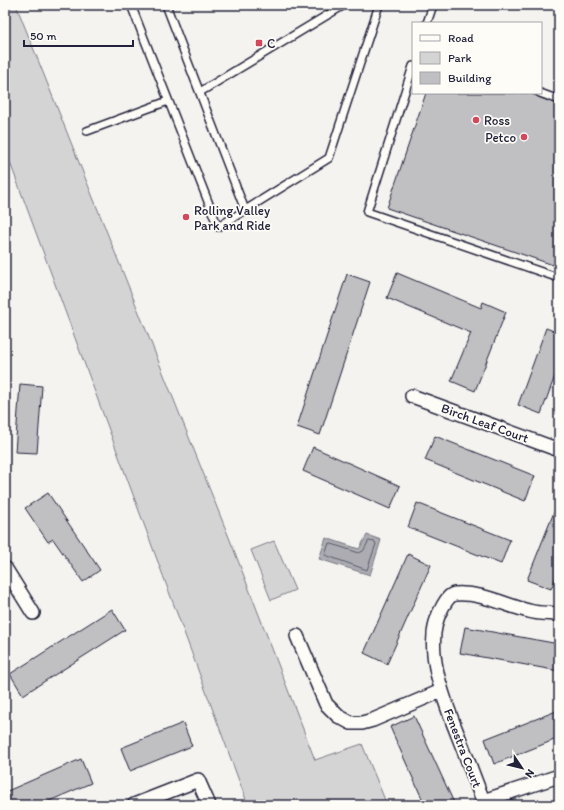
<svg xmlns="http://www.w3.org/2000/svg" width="564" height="810" font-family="Itim,sans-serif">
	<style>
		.green { fill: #d5d4d5; stroke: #7c7b88 }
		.water { fill: #acacb2; stroke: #757582 }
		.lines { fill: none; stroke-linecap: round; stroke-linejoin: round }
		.shore { stroke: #59596b; stroke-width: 1 }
		.building { fill: #c0bfc2; stroke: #22223b }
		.service-casing { stroke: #22223b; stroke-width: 10 }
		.minor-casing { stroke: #22223b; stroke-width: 16 }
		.service { stroke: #fdfcf7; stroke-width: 7 }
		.minor { stroke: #fdfcf7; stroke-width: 13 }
		.poi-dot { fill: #d1495b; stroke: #fdfcf7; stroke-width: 1.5 }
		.labels { text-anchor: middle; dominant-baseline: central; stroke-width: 3.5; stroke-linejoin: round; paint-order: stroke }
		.poi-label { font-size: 13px; fill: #22223b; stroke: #fdfcf7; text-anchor: start }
		.street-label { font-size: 13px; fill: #22223b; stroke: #fdfcf7 }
	</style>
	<rect width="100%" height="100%" fill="#f4f3ef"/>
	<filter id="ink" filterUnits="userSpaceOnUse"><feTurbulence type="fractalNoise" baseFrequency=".025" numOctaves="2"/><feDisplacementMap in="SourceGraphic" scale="8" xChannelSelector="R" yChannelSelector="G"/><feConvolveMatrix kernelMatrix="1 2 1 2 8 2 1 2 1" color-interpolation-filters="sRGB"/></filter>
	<g filter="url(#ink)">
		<g class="green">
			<polygon points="16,5 232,545 315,760 362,744 387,805 248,805 5,149 5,10"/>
			<polygon points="274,541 295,590 271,600 251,550"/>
		</g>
		<polygon class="water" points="367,535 381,540 370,575 319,559 326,538 359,549"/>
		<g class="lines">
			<polygon class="shore" points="369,541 375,542 376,544 367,570 325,555 329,543 359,553 363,551"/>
		</g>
		<g class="building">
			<polygon points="426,93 529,93 559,105 559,267 387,208"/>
			<polygon points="397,273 481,308 483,302 506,312 475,391 451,381 471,333 387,298"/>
			<polygon points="347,274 370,282 320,435 297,427"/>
			<polygon points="546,328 559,333 559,365 541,414 518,405"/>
			<polygon points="20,384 42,386 37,453 15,452"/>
			<polygon points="435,436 535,476 525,501 425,460"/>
			<polygon points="313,447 400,486 390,509 303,471"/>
			<polygon points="48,493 100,570 83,582 53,539 48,542 25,508"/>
			<polygon points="558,502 559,570 551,589 527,580"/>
			<polygon points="417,503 510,540 501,564 408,527"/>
			<polygon points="408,554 431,565 387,664 364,653"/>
			<polygon points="112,609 125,630 23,695 10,674"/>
			<polygon points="465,627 559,644 559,671 460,653"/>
			<polygon points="559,710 559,738 494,764 485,739"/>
			<polygon points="414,716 455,805 425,805 390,727"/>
			<polygon points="183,723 192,746 130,771 121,748"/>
			<polygon points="81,759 91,783 40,805 5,805 5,792"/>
		</g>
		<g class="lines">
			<g class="service-casing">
				<g id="service">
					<polyline points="131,5 218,227 329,158 379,5"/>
					<polyline points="166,5 245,210"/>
					<polyline points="427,23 433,5"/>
					<polyline points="413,66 367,212 559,278"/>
					<polyline points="200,92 344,5"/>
					<polyline points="540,93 559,100"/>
					<polyline points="87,131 168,101"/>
				</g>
			</g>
			<g class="minor-casing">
				<g id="minor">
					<polyline points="412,396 559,450"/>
					<polyline points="5,568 33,613"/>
					<polyline points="297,636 326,704 338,716 351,723 362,723 373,720 441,691"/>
					<polyline points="483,801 559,776"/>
					<polyline points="134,805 198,780 209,805"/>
					<path d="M485 805C476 784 469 763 461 743 446 705 419 644 443 606 446 601 449 595 455 594 481 592 505 605 529 611 538 614 549 613 559 614"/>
				</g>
			</g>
			<use href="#service" class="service"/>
			<use href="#minor" class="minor"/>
		</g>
	</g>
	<g class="poi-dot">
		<rect x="255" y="39" width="8" height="8" rx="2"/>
		<circle cx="476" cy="120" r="4"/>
		<circle cx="524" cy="137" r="4"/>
		<circle cx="186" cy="217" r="4"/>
	</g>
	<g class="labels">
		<g class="poi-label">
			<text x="267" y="43">C</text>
			<text x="484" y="120">Ross</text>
			<text x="516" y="137" text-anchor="end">Petco</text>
			<text x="194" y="210">Rolling Valley<tspan x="194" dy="15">Park and Ride</tspan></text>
		</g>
		<g class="street-label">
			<text transform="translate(485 423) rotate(20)">Birch Leaf Court</text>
			<text transform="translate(463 748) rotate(69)">Fenestra Court</text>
		</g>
	</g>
	<rect width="564" height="810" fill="none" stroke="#fdfcf7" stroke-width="20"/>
	<rect x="10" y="10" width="544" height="790" fill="none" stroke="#22223b" stroke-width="1.5" filter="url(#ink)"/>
	<rect x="412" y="22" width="130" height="72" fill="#fdfcf7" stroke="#a5a5ac"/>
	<rect x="420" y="35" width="20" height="6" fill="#fdfcf7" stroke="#a5a5ac"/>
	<text x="448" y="42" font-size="12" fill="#22223b">Road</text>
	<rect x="420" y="52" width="20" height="12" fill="#d5d4d5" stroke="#a5a5ac"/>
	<text x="448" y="62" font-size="12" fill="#22223b">Park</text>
	<rect x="420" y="72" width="20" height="12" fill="#c0bfc2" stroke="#a5a5ac"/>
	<text x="448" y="82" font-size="12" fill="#22223b">Building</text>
	<g transform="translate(522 768) rotate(125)" stroke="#fdfcf7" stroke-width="3" paint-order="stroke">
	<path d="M0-3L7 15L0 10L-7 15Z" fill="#22223b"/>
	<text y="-6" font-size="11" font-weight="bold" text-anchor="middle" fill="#22223b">N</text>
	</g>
	<path d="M24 40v6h109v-6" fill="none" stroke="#22223b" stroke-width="2"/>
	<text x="30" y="40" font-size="12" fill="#22223b" stroke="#fdfcf7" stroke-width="3" paint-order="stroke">50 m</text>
</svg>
